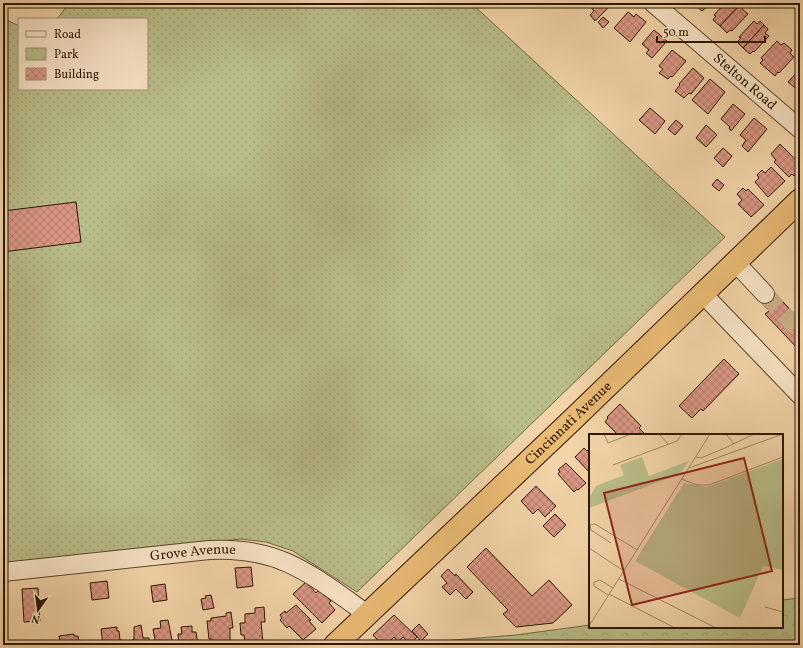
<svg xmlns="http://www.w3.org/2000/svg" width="803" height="648" font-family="Vollkorn,serif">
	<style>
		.grass { fill: url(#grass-dots); stroke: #726a46 }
		.park { fill: url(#park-crowns); stroke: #726a46 }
		.building { fill: url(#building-cross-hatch); stroke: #2b1604 }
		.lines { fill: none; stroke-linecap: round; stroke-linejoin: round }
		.minor-tunnel { stroke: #caae87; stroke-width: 18; stroke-dasharray: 18 9; stroke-linecap: butt }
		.minor-casing { stroke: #5d462d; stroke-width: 20 }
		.highway-casing { stroke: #2b1604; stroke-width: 24 }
		.minor { stroke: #f7e3c6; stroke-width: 18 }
		.highway { stroke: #e9ba74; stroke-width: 22 }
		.labels { text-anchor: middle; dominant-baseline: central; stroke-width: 3; stroke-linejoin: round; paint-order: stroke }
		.street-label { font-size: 14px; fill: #2b1604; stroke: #f7e3c6 }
		.inset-road { fill: none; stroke: #a28866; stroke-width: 1 }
		.view { fill: #8f2418; fill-opacity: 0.15; stroke: #8f2418; stroke-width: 2 }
		.inset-edge { fill: none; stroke: #2b1604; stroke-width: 2 }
	</style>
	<defs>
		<pattern id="grass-dots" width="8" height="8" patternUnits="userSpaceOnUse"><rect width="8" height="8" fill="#b9bd89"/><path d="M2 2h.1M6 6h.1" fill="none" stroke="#9fa275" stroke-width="1.8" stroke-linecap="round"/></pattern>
		<pattern id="park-crowns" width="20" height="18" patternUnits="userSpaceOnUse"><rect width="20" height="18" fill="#b9bd89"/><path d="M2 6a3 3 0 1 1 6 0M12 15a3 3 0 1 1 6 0" fill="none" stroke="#9fa275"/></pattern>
		<pattern id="building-cross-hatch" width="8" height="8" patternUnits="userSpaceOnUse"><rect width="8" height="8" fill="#da9785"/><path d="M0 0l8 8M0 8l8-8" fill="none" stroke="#b17a6b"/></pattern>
	</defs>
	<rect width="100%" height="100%" fill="#f2d4a8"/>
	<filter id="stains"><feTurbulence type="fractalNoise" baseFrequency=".005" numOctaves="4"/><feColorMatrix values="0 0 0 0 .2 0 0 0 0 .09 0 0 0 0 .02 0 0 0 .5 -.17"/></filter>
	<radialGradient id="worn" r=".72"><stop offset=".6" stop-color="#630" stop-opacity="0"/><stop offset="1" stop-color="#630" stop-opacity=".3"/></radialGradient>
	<polygon class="grass" points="69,3 471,3 725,237 357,592 293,551 266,542 240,539 3,565 3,18 19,26 19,89 147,89 147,19 57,19"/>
	<polygon class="park" points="800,598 800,645 390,645 516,635 590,625 590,627 782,627 782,600"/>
	<g class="building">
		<polygon points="593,3 613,3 595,21 590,15 594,11 590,6"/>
		<polygon points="696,3 712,3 702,11 695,5"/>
		<polygon points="725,3 741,4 720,26 713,20 716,16 714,15"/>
		<polygon points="741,4 744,6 742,9 748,14 732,31 730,30 727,33 720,26"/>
		<polygon points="628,12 634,17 636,14 646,22 630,42 614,28"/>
		<polygon points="800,12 800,20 796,16"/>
		<polygon points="603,17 609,22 603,28 598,22"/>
		<polygon points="754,21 757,24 760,21 764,25 743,48 737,42 741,38 739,37"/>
		<polygon points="764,25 768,29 765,33 769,36 754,52 753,51 750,54 743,48"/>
		<polygon points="654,30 667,41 652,58 646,53 649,50 642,44"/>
		<polygon points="777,41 781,45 784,43 792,50 790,53 794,57 779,73 778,72 775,76 760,63 763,60 761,58"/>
		<polygon points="672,50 686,61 672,77 671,76 668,79 659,73 663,69 659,66"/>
		<polygon points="693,68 704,78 691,94 689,93 684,98 675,91 680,85 679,84"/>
		<polygon points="800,69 800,92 788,82"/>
		<polygon points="710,79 725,92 708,114 692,100"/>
		<polygon points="733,104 745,114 731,131 729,128 730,127 721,119"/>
		<polygon points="650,108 665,121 655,134 639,120"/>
		<polygon points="754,118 767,129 748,152 742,146 746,140 740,135"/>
		<polygon points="676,120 683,126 675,135 668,129"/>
		<polygon points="706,125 717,135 706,147 696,138"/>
		<polygon points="780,144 800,164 797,168 799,171 794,176 792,174 789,177 774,162 776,160 771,154"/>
		<polygon points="723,148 732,156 723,167 714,158"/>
		<polygon points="771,167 785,181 768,197 755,182 759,178 757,175 762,170 765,173"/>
		<polygon points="717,179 724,185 719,191 712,185"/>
		<polygon points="743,188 746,191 748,189 764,205 751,217 738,204 742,200 737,194"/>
		<polygon points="76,202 81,242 3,252 3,211"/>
		<polygon points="771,289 800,320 800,351 765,314 769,311 759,300"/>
		<polygon points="724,359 739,374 703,411 701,409 692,418 679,406"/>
		<polygon points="800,373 800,381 796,377"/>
		<polygon points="620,404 641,426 639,428 646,435 618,435 605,422 608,418 607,417"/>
		<polygon points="584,448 587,451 588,450 590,451 590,473 575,457"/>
		<polygon points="566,463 586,483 578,490 577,489 574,492 558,474 560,471 558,470"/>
		<polygon points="536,486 556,506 545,517 538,509 533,514 521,501"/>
		<polygon points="555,514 566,525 554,537 543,526"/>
		<polygon points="486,548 532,596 549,580 572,605 553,623 516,627 503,614 508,610 467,567"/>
		<polygon points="251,567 253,586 237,588 235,568"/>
		<polygon points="448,569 455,576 456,574 473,592 466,599 456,589 450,595 442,587 447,583 441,576"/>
		<polygon points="107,581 109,598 92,600 90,583"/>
		<polygon points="306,582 316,593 320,589 331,601 329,603 335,610 322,623 293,594"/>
		<polygon points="165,584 167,600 153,602 151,586"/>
		<polygon points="38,588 40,621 24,622 22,589"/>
		<polygon points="211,595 214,608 203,610 201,599 206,598 205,596"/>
		<polygon points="296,605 311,620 309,621 316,629 303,640 289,626 287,628 280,620 282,618 280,615 285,611 286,613"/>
		<polygon points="264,607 265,622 261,622 263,643 245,645 244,635 241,635 240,623 245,623 245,614 255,613 255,608"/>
		<polygon points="231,612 233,628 230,628 230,645 212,645 212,639 209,639 207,621 211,621 211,618 226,616 226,613"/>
		<polygon points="394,615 417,637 410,644 403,637 398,642 394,637 386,645 382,645 373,635"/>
		<polygon points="168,620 173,645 156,645 153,629 161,628 160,621"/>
		<polygon points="419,624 428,634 421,641 412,631"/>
		<polygon points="141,625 143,638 149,638 150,645 133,645 132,640 134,640 134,627"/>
		<polygon points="192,626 192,632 196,632 198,645 179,645 178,634 182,634 181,627"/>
		<polygon points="117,627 117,631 119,631 120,640 122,640 123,645 103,645 101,629"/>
		<polygon points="74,634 74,636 78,636 79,645 61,645 59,636"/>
	</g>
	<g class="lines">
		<polyline class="minor-tunnel" points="765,294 800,332"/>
		<g class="minor-casing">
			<g id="minor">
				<path id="s1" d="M653 3 800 129"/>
				<polyline points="735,262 765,294"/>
				<polyline points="702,293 800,395"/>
				<path id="s2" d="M3 572 209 550C280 546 312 575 367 614"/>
			</g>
		</g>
		<g class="highway-casing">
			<g id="highway">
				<path id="s3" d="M335 645 569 423 800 200"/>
			</g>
		</g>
		<use href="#minor" class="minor"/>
		<use href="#highway" class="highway"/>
	</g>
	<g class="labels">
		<g class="street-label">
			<text stroke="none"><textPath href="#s1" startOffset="121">Stelton Road</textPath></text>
			<text stroke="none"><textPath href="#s3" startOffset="322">Cincinnati Avenue</textPath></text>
			<text stroke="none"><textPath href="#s2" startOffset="191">Grove Avenue</textPath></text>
		</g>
	</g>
	<g transform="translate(589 434)">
		<rect width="194" height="194" fill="#f2d4a8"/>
		<path d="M194 25V136L174 132 151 184 46 127 95 49 118 53Z" fill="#b9bd89"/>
		<path d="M53 23 60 42 100 27 91 40 0 74V64L7 52 35 41 31 31Z" fill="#b9bd89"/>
		<path class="inset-road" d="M15 0 19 9 42 0M70 0 79 10M137 0 145 10M107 23 112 24 136 14 165 0M24 31 88 7 93 0M100 34 194 0M92 45 108 51H120L194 23M22 109 2 96 1 91 6 90 48 116M0 114 35 137M30 145 127 194M20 160 86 194M19 161 5 152V148L11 146 24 154M176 173 194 178M0 192 121 0"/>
		<path class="view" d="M155 24 183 137 43 171 15 59Z"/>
		<rect width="194" height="194" class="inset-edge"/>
	</g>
	<rect width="803" height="648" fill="none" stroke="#f2d4a8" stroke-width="16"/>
	<rect x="4" y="4" width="795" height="640" fill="none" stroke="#2b1604" stroke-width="2"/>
	<rect x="8" y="8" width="787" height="632" fill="none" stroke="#2b1604"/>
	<rect x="18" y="18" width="130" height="72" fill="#f7e3c6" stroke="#a59178"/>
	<rect x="26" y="31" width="20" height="6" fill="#f7e3c6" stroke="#a59178"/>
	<text x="54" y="38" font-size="12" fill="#2b1604">Road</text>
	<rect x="26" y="48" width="20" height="12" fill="url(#park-crowns)" stroke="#a59178"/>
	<text x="54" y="58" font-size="12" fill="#2b1604">Park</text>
	<rect x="26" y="68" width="20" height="12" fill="url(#building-cross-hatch)" stroke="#a59178"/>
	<text x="54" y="78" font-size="12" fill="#2b1604">Building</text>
	<g transform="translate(38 610) rotate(194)" stroke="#f7e3c6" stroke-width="3" paint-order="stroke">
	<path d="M0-3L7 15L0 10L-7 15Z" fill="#2b1604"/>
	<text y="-6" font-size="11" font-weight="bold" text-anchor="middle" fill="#2b1604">N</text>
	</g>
	<path d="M657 36v6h108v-6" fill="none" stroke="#2b1604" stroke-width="2"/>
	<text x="663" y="36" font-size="12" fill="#2b1604" stroke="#f7e3c6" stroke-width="3" paint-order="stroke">50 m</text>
	<rect width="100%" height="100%" filter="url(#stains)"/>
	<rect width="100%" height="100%" fill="url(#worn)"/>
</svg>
